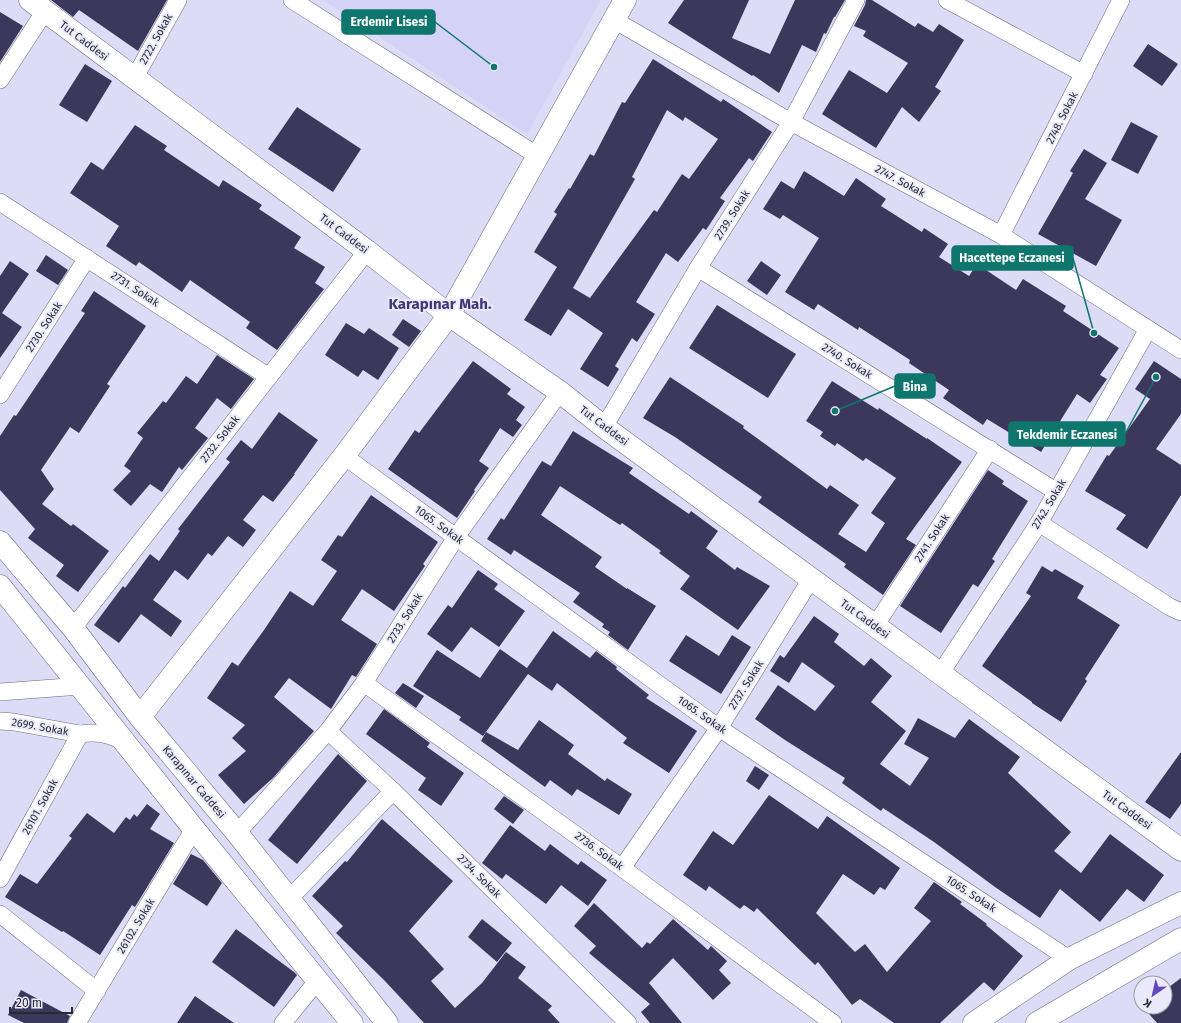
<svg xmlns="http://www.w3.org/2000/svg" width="1181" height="1023" font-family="'Fira Sans',sans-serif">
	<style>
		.built { fill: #d4d3f5 }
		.building { fill: #3b385c; fill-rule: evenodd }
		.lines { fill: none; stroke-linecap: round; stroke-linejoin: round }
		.street-casing { stroke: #6a6980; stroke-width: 18 }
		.secondary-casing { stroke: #6a6980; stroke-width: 23 }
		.street { stroke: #fff; stroke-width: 17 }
		.secondary { stroke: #fff; stroke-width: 22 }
		.labels { text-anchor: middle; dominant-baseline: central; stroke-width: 4; stroke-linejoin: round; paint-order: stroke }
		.street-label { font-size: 11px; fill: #292933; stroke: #eaeafa }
		.district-label { font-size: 15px; font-weight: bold; fill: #403874; stroke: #eaeafa }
		.leader { fill: none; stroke: #0f766e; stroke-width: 1.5 }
		.callout-dot { fill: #0f766e; stroke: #eaeafa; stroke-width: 1.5 }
		.callout { fill: #0f766e; stroke: #0f766e; stroke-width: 1.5 }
		.callout-label { font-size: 12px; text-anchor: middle; font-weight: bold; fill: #fff }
	</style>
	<rect width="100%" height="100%" fill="#dcdcf6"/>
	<polygon class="built" points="323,0 601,0 527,134"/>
	<g class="building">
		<polygon points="51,0 167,0 138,51 79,10 73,17"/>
		<polygon points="684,0 749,0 732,38 770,54 795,0 845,0 835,17 834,17 826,34 824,33 816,52 802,45 779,93 753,75 752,76 668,23"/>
		<polygon points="866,0 872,0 915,27 918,23 933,32 939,24 964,40 935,87 941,91 919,122 902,107 876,148 822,114 849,70 887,93 908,63 863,36 866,31 854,26 865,5"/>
		<polygon points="0,12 23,26 0,62"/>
		<polygon points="1148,44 1178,64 1162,86 1133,66"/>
		<path d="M653 59 721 102 723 99 772 132 753 161 749 158 720 198 725 201 706 230 703 228 678 262 666 253 636 302 655 314 637 342 632 338 615 366 619 369 608 387 580 369 603 333 568 309 551 336 524 320 557 267 534 252 557 214 554 212 569 188 570 189 590 154 594 156 622 102 625 103ZM667 110 683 121 685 117 718 139 689 179 682 174 657 212 654 210 590 298 573 288 635 179 632 177Z"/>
		<polygon points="85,64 112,81 87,122 59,105"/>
		<polygon points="297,107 361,149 333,192 268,149"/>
		<polygon points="1131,122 1158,136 1138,174 1111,160"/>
		<polygon points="135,125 167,146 164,150 219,187 223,180 262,205 259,209 301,237 294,248 325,267 315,283 324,289 277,350 246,328 250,322 190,280 182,292 139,262 136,266 106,246 119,226 70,193 91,162 103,170"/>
		<polygon points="1084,149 1107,163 1085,199 1122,220 1096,266 1038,234 1073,173 1070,171"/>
		<polygon points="804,171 844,196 856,178 886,199 881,206 922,232 924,228 948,244 939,257 969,276 977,264 1016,290 1023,279 1066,306 1063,311 1119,348 1100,375 1107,379 1090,403 1077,394 1041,452 987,419 983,425 943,398 949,390 909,363 910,360 859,327 858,330 818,304 814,310 785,292 819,238 783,215 780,219 763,209 781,181 794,189"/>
		<polygon points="46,255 68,270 58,285 36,271"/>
		<polygon points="10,261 29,274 2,313 22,327 0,358 0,276"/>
		<polygon points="761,261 781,275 767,295 747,281"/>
		<polygon points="94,291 146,326 107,384 110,386 79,433 70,427 41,470 54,489 42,504 71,526 73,524 109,551 78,592 56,576 64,565 28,538 35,529 0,490 0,436 14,415 16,416 85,313 81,311"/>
		<polygon points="717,305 796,354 768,398 689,348"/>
		<polygon points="403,319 421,331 409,347 392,335"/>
		<polygon points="346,323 364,334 369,328 399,348 378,380 363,370 358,377 325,355"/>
		<polygon points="217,355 254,379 231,409 217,398 195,428 208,438 182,470 179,467 162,492 150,484 131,506 113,490 131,471 124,466 143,438 137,433 163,401 166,403 186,376 197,384"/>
		<polygon points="473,361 511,389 507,394 525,407 516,420 522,425 513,437 500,428 479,461 489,468 474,490 475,491 457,518 388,469 415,430 419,433"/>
		<polygon points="1154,361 1181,379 1181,414 1156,449 1181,465 1181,495 1147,549 1116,529 1126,515 1085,491 1107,455 1109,456 1150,399 1135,389"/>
		<polygon points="670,377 744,426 743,428 827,489 830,485 859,505 838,534 866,552 885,523 871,513 896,478 866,458 863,461 837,443 835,446 820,436 823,432 806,421 832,381 878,410 879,408 927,439 927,438 962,462 906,539 916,545 883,595 844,567 846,564 758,502 762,497 675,437 643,418"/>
		<polygon points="279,412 318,440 294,474 295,474 273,502 263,495 243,520 256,530 243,547 228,536 212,556 208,553 188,580 175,570 153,600 182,621 171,637 141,614 119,643 94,625 123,586 125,588 150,554 159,561 180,531 178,529 230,462 226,459 241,440 252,449"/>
		<polygon points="573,431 633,468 629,473 689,514 691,511 718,531 706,548 735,570 737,567 770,586 738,630 680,589 690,576 659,553 661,551 622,523 620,525 560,486 541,515 602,557 595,567 627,589 627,588 656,606 628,650 608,635 610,632 602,627 604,624 573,602 580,593 514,550 511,555 487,539 501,518 504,520 542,461 551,466"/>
		<polygon points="988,470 1004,481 1002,484 1028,501 992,559 995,561 978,587 973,584 941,633 900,606"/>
		<polygon points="371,495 438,542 423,564 425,566 394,611 362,589 341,620 377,644 356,677 352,675 331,709 289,678 274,697 314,731 274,777 244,804 218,775 246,751 232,738 245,725 207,698 232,662 238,666 264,630 290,591 313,606 337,571 321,560 338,535 342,537"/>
		<polygon points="1042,566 1052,572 1055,569 1084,586 1077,598 1120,625 1085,679 1087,681 1061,722 1032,703 1032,702 982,666 1031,596 1026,593"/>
		<polygon points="478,570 498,584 494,589 525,611 499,647 471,627 452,652 427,634 448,605 452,608"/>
		<polygon points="814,616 839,634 834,642 864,666 871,658 892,676 871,702 906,731 880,764 910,786 929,758 904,744 918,718 955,738 969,719 1020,757 1008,773 1071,832 1054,851 1081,873 1110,834 1164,875 1144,902 1127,889 1100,922 1060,889 1040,918 995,887 934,842 883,808 881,811 842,783 845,778 785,740 755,719 778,685 815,711 835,686 802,662 789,683 770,671 780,655 784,658"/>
		<polygon points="553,631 590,658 596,651 617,667 616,669 649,695 646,698 697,731 669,773 623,743 627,738 557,683 552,691 528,674 483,736 459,720 461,717 413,686 437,650 480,678 500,649 527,668"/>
		<polygon points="686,635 719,656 732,635 751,647 721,694 669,661"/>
		<polygon points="403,683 424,696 416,708 395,693"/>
		<polygon points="384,709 430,743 427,747 464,773 441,806 418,790 426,778 366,734"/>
		<polygon points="539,720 574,745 568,754 605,781 607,778 632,794 619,815 577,789 572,796 550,780 545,787 481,741 486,732 518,750"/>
		<polygon points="1181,752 1181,804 1170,819 1145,802"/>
		<polygon points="338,754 367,781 297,864 268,840"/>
		<polygon points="755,766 769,775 759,790 746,781"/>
		<polygon points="769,795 818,829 827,816 900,868 885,890 880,887 874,895 843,874 816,913 855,952 865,944 887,972 931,921 914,908 934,882 962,902 960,904 987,924 986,925 1023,956 994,991 984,982 940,1023 894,1023 860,999 852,1005 818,962 815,965 757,908 754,912 744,905 740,909 709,886 706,891 683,875 713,831 733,845"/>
		<polygon points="504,796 524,810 513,824 494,809"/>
		<polygon points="147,804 160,814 150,829 174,843 135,907 132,905 100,955 63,931 62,932 5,897 20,874 37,884 72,838 69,836 87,813 114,833 126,817 130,820 134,814 137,817"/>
		<polygon points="382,819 453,881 409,931 444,969 431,981 455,1008 482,983 506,952 526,967 518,978 552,1006 548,1010 560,1023 424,1023 384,980 336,933 343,926 312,896 345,861 347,862"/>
		<polygon points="510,825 545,851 550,844 578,865 581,861 607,880 588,906 561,885 546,904 506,874 502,879 482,863"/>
		<polygon points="191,854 203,860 222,883 207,906 173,884"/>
		<polygon points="594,903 642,948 647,942 650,944 673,919 708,950 711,946 727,961 719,970 731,983 713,1000 673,958 649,983 682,1023 650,1023 641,1012 650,1004 589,953 596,946 574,926"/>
		<polygon points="482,919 512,943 497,962 468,937"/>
		<polygon points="236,929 294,972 297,975 274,1007 212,962"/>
		<polygon points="1181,978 1181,1023 1157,1023 1143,1007 1165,1007 1165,990"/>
		<polygon points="21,990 70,1016 67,1023 24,1023 8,1015"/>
		<polygon points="195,996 209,1006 234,1023 177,1023"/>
	</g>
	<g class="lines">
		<g class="street-casing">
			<g id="street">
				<polyline points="292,0 538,156"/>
				<polyline points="947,0 1084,74"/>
				<polyline points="614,20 791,122 1001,235 1181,350"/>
				<polyline points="134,79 178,0"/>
				<polyline points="0,80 45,11"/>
				<polyline points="0,202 269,377"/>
				<polyline points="1001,235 1121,0"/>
				<polyline points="698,268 1057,492"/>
				<polyline points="0,395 87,258"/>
				<polyline points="604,427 698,268 791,122 856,0"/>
				<polyline points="344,456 719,728 1069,959"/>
				<polyline points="1039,523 1170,607 1181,612"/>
				<polyline points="875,626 990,449"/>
				<polyline points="73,628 367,251"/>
				<polyline points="940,674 1039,523 1148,329"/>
				<polyline points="364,683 622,868 833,1023"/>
				<polyline points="0,692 81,686"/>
				<path d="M0 721 14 722 80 734C97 731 107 734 123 741"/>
				<polyline points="328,731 393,791 628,1023"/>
				<polyline points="237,833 328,731 364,683 456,537 560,392"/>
				<polyline points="622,868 719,728 811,579"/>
				<polyline points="0,879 80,734"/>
				<polyline points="289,899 393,791"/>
				<polyline points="0,914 97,991"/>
				<polyline points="77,1023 194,829"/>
				<polyline points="283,1023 318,980"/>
			</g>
		</g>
		<g class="secondary-casing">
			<g id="secondary">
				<polyline points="30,0 367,251 449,315 560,392 604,427 1181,850"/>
				<polyline points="0,542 73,628 140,717 237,833 387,1023"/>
				<polyline points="0,586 194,829 352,1023"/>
				<polyline points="140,717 344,456 449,315 625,0"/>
				<polyline points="974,1023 1069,959 1181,903"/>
				<polyline points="1037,1023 1181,939"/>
			</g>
		</g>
		<use href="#street" class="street"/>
		<use href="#secondary" class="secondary"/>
	</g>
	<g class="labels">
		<g class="street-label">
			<text transform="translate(156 39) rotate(-61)">2722. Sokak</text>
			<text transform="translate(84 41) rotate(37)">Tut Caddesi</text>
			<text transform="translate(1062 118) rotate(-63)">2748. Sokak</text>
			<text transform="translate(900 181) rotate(28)">2747. Sokak</text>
			<text transform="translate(732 215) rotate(-58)">2739. Sokak</text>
			<text transform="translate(344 234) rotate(37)">Tut Caddesi</text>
			<text transform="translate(135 289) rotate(33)">2731. Sokak</text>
			<text transform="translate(44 327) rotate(-57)">2730. Sokak</text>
			<text transform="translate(847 361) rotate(32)">2740. Sokak</text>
			<text transform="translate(604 426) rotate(37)">Tut Caddesi</text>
			<text transform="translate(220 439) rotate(-52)">2732. Sokak</text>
			<text transform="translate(1049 504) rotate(-59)">2742. Sokak</text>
			<text transform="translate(439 525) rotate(36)">1065. Sokak</text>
			<text transform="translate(932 538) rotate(-57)">2741. Sokak</text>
			<text transform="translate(405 618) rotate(-58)">2733. Sokak</text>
			<text transform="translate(865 619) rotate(36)">Tut Caddesi</text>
			<text transform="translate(746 685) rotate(-58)">2737. Sokak</text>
			<text transform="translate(702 715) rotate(35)">1065. Sokak</text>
			<text transform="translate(40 727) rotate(10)">2699. Sokak</text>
			<text transform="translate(194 782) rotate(50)">Karapınar Caddesi</text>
			<text transform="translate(40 807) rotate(-61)">26101. Sokak</text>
			<text transform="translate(1127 810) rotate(36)">Tut Caddesi</text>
			<text transform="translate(599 851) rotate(36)">2736. Sokak</text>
			<text transform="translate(479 876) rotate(45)">2734. Sokak</text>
			<text transform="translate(971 894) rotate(33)">1065. Sokak</text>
			<text transform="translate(136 926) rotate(-59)">26102. Sokak</text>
		</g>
		<g class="district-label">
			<text x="440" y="304">Karapınar Mah.</text>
		</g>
	</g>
	<path class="leader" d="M494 67L435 22M1094 333L1073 258M835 411L895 386M1156 377L1125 434"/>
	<g class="callout-dot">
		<circle cx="494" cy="67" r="4"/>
		<circle cx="1094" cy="333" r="4"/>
		<circle cx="835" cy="411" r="4"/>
		<circle cx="1156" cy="377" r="4"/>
	</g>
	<g class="callout">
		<rect x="342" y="10" width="93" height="24" rx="4"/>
		<rect x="952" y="246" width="121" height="24" rx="4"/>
		<rect x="895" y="374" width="40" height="24" rx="4"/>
		<rect x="1009" y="422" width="116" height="24" rx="4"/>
	</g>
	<g class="callout-label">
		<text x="389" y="26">Erdemir Lisesi</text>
		<text x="1012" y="262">Hacettepe Eczanesi</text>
		<text x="915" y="391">Bina</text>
		<text x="1067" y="439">Tekdemir Eczanesi</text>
	</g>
	<g transform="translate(1153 995) rotate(214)"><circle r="19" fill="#eaeafa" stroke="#9d9daa"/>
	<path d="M0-3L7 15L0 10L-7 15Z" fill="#5f48c0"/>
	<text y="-6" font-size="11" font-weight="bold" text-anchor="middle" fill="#292933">K</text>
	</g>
	<path d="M10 1007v6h62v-6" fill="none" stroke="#292933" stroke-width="2"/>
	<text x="16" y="1007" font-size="12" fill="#292933" stroke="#eaeafa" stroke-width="3" paint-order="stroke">20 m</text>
</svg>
